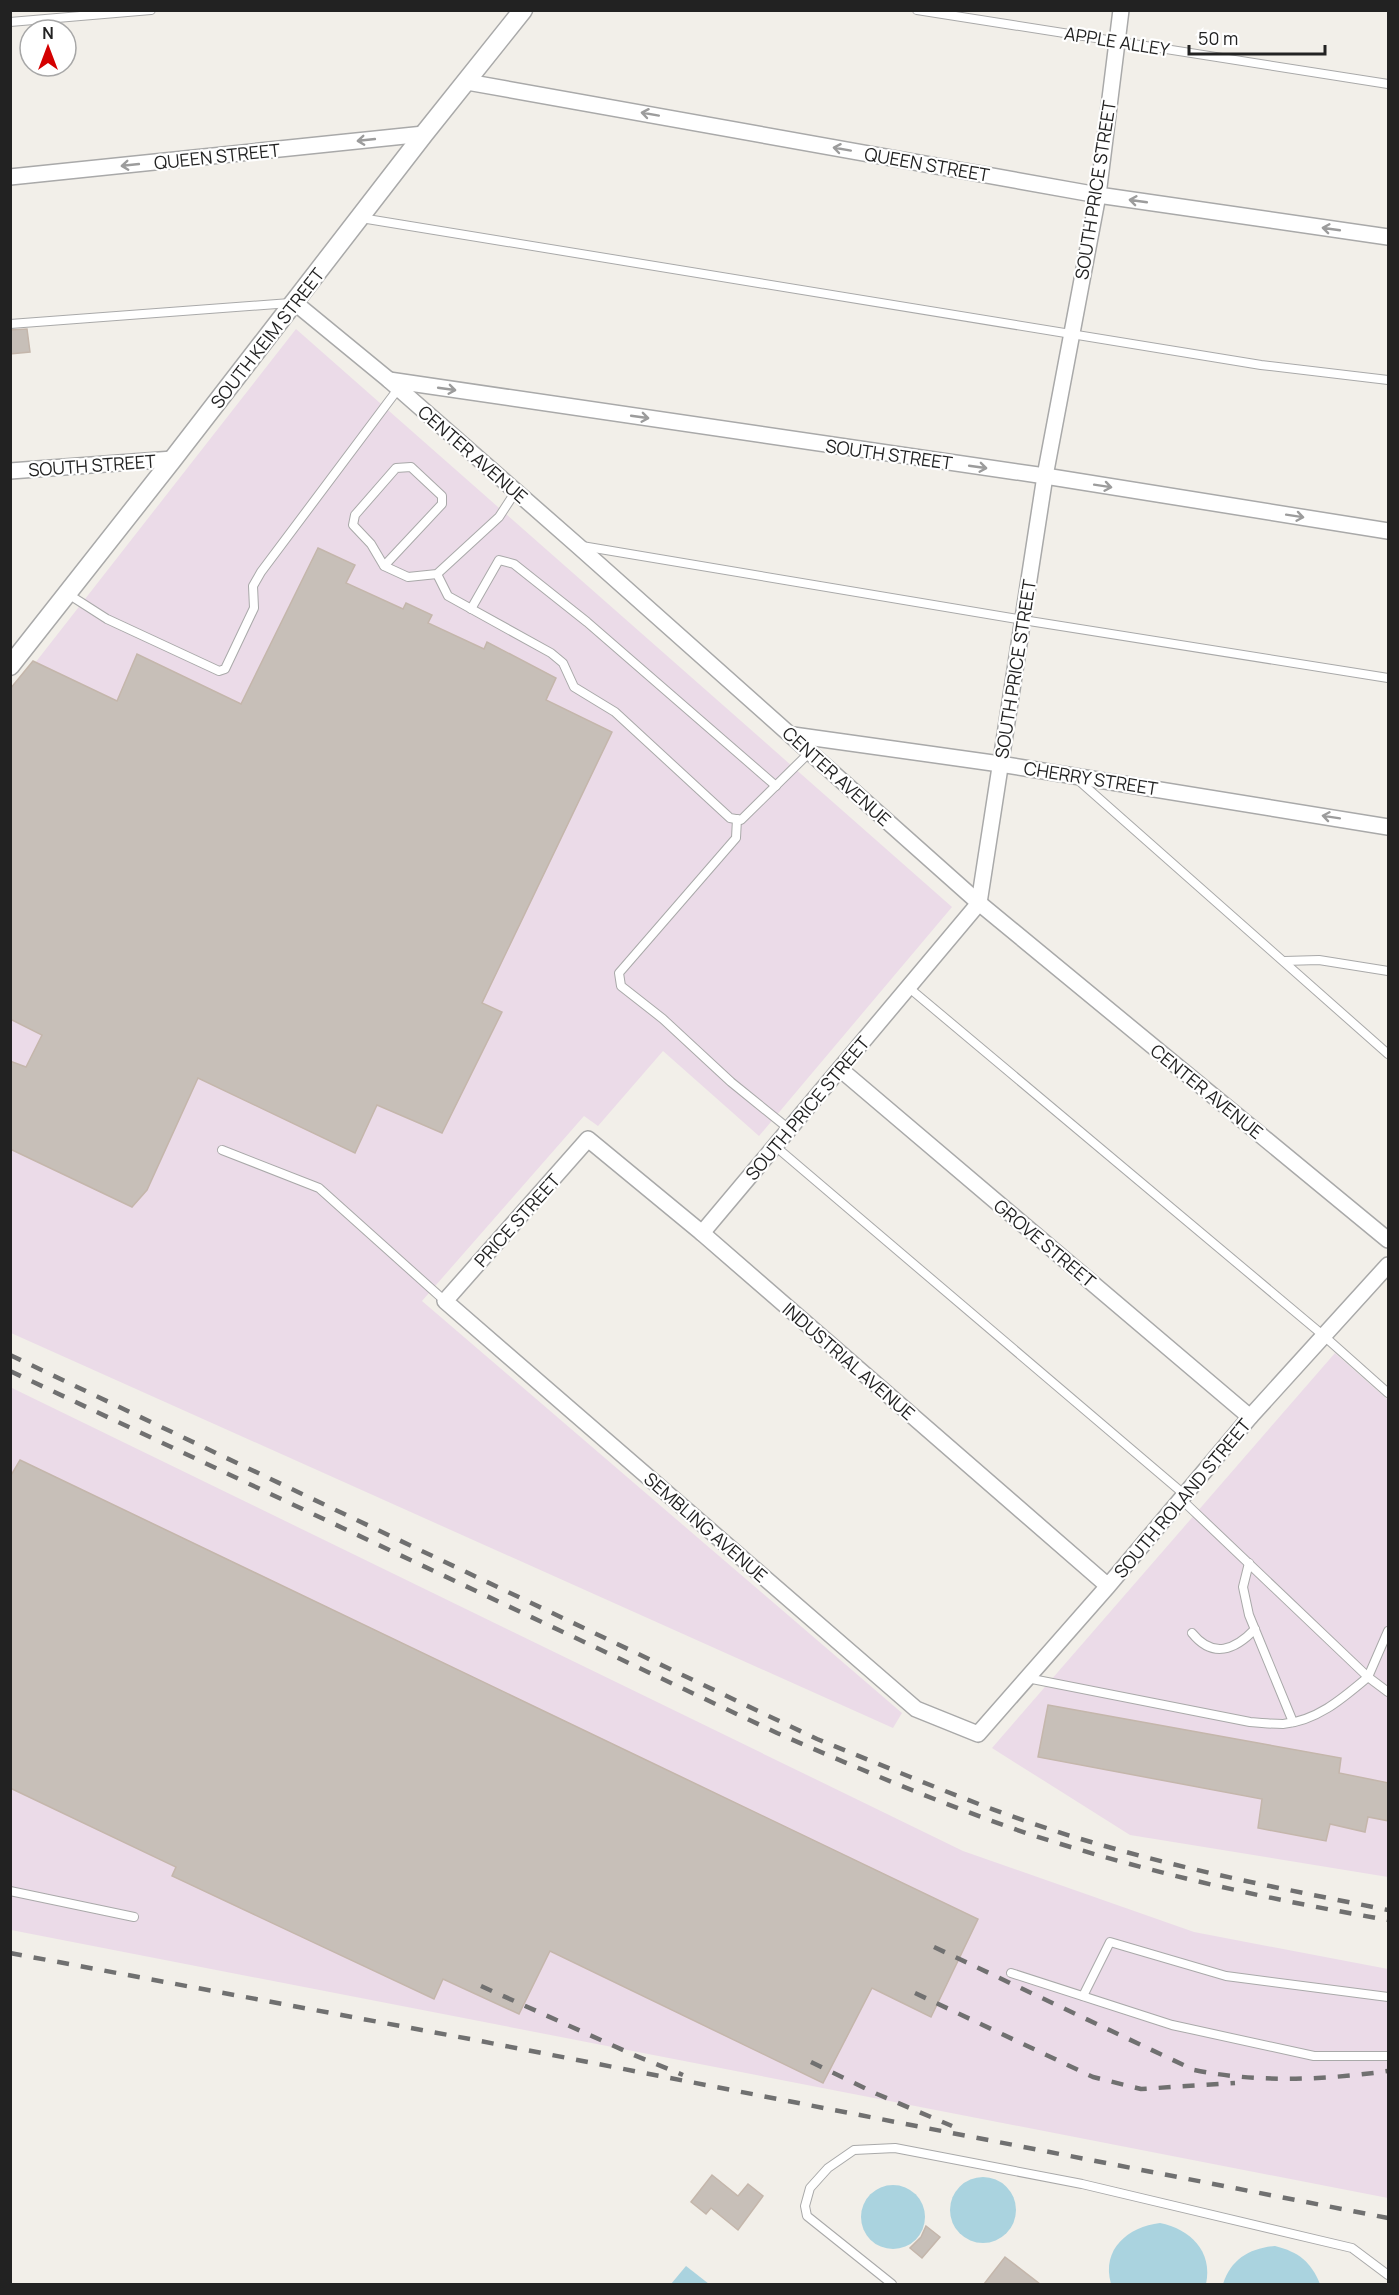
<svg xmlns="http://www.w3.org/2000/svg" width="1399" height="2295" font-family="Manrope,sans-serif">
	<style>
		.industrial { fill: #ebdbe8 }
		.water { fill: #aad3df }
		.building { fill: #c7bfb8; stroke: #c4b6ab; stroke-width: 1.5 }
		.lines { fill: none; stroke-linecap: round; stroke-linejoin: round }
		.service-casing { stroke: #a9a9a9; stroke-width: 10 }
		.minor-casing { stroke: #a9a9a9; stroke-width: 18 }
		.tertiary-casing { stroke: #a9a9a9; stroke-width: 21 }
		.service { stroke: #fff; stroke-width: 8 }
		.minor { stroke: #fff; stroke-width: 15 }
		.tertiary { stroke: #fff; stroke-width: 18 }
		.rail { stroke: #707070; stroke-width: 4.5; stroke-dasharray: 12 12; stroke-linecap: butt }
		.oneway { stroke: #9c9c9c }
		.labels { text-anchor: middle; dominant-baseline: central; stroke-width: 4.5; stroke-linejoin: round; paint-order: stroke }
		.street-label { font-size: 18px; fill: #222; stroke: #fff }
	</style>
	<rect width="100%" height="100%" fill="#f2efe9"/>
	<g class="industrial">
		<polygon points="296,329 952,907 759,1136 663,1051 598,1126 584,1116 422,1301 902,1713 893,1728 11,1333 10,695"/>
		<polygon points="1335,1353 1388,1400 1388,1877 1130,1835 992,1748"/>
		<polygon points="10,1387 963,1851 1194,1932 1388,1969 1388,2198 11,1930"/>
	</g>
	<g class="water">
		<circle cx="983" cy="2210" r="33"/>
		<circle cx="893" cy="2217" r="32"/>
		<path d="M1160 2223C1190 2229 1213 2251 1206 2284H1111C1101 2249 1128 2227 1160 2223Z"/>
		<path d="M1275 2246C1299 2252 1311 2262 1320 2284H1223C1231 2259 1250 2248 1275 2246Z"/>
		<polygon points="686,2266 709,2284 671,2284"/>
	</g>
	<g class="building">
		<polygon points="27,329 30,352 10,354 10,330"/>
		<polygon points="318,548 355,565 346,583 403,609 406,603 432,615 428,623 484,649 487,642 556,678 546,700 612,732 482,1003 502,1012 442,1133 377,1105 355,1153 198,1078 147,1190 132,1207 10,1149 10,1061 26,1067 42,1035 10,1019 10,689 33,661 117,701 137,654 241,704"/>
		<polygon points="20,1460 978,1919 931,2017 872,1988 823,2083 550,1951 519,2014 443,1979 434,1999 172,1876 176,1867 10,1788 10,1477"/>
		<polygon points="1048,1705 1341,1758 1339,1773 1389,1783 1389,1821 1368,1817 1365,1832 1330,1824 1326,1841 1258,1828 1262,1799 1038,1757"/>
		<polygon points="712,2175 738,2196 748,2184 763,2196 738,2230 711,2208 706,2214 691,2202"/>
		<polygon points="926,2226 940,2237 922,2258 910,2248 921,2237"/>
		<polygon points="1005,2257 1040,2284 984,2284"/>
	</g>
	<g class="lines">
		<g class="service-casing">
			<g id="service">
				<polyline points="917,10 1388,84"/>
				<polyline points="10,22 151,10"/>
				<polyline points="361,218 1261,365 1388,380"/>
				<polyline points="10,324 290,303"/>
				<polyline points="582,546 1023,620 1388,678"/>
				<polyline points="384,566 442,504 442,496 411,467 396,468 355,515 353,525 371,544 384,566 408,577 437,574 499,517 516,491"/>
				<polyline points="437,574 448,596 551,653 563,663 574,687 615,712 730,818 741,820 812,750"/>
				<polyline points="68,594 107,619 219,671 225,669 254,608 253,586 261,572 398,389"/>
				<polyline points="471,609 499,560 514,564 587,622 776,786"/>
				<polyline points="1077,779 1388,1054"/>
				<polyline points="737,819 736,838 619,973 621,986 663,1019 731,1082 789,1129"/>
				<polyline points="1284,961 1319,960 1388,971"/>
				<polyline points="908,987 1324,1336 1388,1393"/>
				<polyline points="775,1146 1185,1495"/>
				<polyline points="222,1150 319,1188 445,1301"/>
				<polyline points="1249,1563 1243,1587 1249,1615 1293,1722"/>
				<polyline points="1388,1631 1368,1677 1388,1692"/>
				<path d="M1192 1633C1213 1659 1235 1650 1255 1629"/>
				<path d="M1027 1678 1250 1722C1261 1723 1272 1724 1283 1724 1317 1721 1343 1698 1368 1677L1181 1499"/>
				<polyline points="10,1891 134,1917"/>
				<polyline points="1011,1973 1172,2025 1314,2056 1388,2056"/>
				<polyline points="1083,1996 1110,1942 1226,1976 1388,1997"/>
				<polyline points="892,2284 807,2216 805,2206 810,2188 828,2168 854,2150 895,2148 1082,2184 1352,2248 1388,2275"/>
			</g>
		</g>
		<g class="minor-casing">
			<g id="minor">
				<polyline points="467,82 1098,195 1388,237"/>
				<polyline points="10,177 424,134"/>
				<polyline points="294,302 389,380 577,545 979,903 1388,1240"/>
				<polyline points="389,380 1045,476 1388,531"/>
				<polyline points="10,471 173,459"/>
				<polyline points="793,735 1000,764 1388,827"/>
				<polyline points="840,1069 1250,1417"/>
				<polyline points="702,1233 979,903 1045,476 1098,195 1121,10"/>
				<polyline points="1108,1586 702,1233 588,1139 445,1301 916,1709 978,1734 1108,1586 1250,1417 1388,1265"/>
			</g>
		</g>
		<g class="tertiary-casing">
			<polyline id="tertiary" points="10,666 173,459 424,134 523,10"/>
		</g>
		<use href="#service" class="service"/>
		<use href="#minor" class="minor"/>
		<use href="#tertiary" class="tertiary"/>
		<g class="rail">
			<path d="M10 1355 817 1739C907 1775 997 1815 1091 1842 1189 1871 1288 1890 1388 1910"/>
			<path d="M10 1371 777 1733C859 1769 942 1804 1026 1833 1145 1872 1266 1899 1388 1920"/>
			<path d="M934 1947 1194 2070C1258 2083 1324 2080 1388 2071"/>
			<polyline points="10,1953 475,2040 1388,2218"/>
			<polyline points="481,1986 634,2055 683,2075"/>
			<polyline points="915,1993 1093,2077 1141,2089 1235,2083"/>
			<polyline points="811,2062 877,2094 952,2126"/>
		</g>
	</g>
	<defs><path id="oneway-shaft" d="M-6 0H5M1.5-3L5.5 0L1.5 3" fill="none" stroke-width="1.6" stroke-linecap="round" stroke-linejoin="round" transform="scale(1.5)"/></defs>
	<g class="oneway">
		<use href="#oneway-shaft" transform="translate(650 114) rotate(-170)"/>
		<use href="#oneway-shaft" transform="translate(366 140) rotate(174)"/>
		<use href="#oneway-shaft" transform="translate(842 149) rotate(-170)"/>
		<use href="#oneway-shaft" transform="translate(130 165) rotate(174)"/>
		<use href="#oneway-shaft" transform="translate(1138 201) rotate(-172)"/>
		<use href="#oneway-shaft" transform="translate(1331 229) rotate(-172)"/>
		<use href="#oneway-shaft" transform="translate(447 389) rotate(8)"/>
		<use href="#oneway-shaft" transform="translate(640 417) rotate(8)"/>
		<use href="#oneway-shaft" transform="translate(978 467) rotate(8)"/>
		<use href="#oneway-shaft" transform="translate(1103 486) rotate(9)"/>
		<use href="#oneway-shaft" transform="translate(1295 516) rotate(9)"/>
		<use href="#oneway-shaft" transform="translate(1331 817) rotate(-171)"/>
	</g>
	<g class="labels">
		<g class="street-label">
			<text transform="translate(1117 41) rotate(9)">APPLE ALLEY</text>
			<text transform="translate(217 156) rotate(-6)">QUEEN STREET</text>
			<text transform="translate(927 164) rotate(10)">QUEEN STREET</text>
			<text transform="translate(1095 190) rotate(-81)">SOUTH PRICE STREET</text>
			<text transform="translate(267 338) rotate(-52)">SOUTH KEIM STREET</text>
			<text transform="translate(473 454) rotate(41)">CENTER AVENUE</text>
			<text transform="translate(889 454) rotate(8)">SOUTH STREET</text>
			<text transform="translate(92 465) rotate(-4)">SOUTH STREET</text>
			<text transform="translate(1015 669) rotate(-81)">SOUTH PRICE STREET</text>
			<text transform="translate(837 776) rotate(42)">CENTER AVENUE</text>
			<text transform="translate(1091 778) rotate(9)">CHERRY STREET</text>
			<text transform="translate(1207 1091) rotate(39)">CENTER AVENUE</text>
			<text transform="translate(807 1108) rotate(-50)">SOUTH PRICE STREET</text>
			<text transform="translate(517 1220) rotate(-48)">PRICE STREET</text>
			<text transform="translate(1045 1243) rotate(40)">GROVE STREET</text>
			<text transform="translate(849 1361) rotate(41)">INDUSTRIAL AVENUE</text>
			<text transform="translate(1182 1498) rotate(-50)">SOUTH ROLAND STREET</text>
			<text transform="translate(706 1527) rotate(41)">SEMBLING AVENUE</text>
		</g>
	</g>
	<rect width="1399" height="2295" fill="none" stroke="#222222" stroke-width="24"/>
	<g transform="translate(48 48)"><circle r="28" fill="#ffffff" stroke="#a7a7a7" stroke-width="1.5"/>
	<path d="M0-4.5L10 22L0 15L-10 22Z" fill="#d40000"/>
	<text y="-9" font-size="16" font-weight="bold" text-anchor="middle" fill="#222222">N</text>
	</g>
	<path d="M1189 45v9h136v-9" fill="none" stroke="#222222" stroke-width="3"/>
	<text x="1198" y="45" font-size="18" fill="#222222" stroke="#ffffff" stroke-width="4.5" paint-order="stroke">50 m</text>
</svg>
